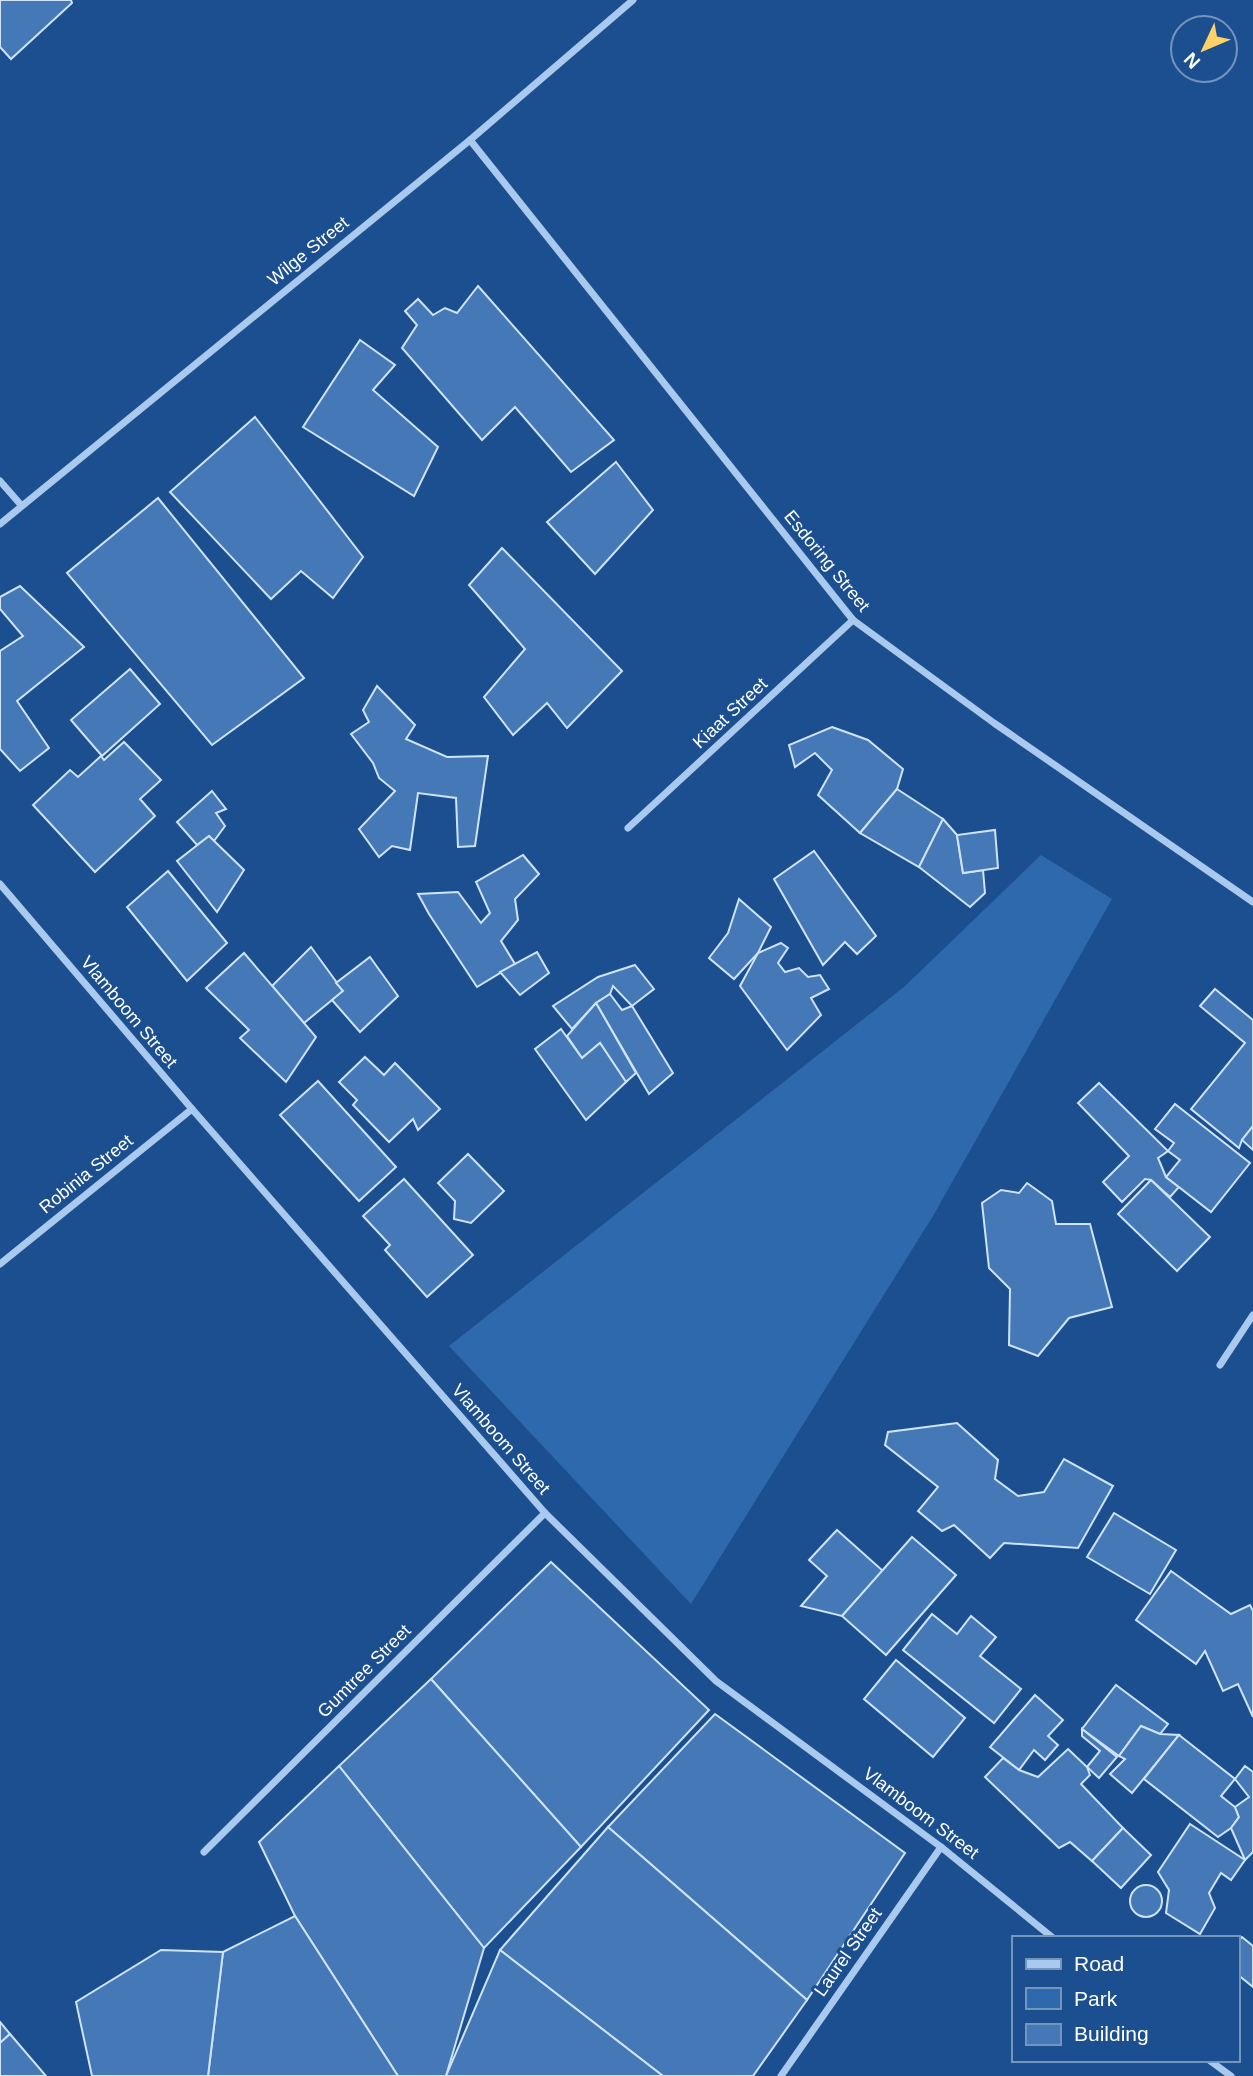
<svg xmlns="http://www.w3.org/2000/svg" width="1253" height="2076" font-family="Arial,sans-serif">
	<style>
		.green { fill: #2e69ad }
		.building { fill: #4478b7; stroke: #cfe3fa; stroke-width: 2 }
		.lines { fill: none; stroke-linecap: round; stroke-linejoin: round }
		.minor { stroke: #a9c9ee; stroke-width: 7 }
		.labels { text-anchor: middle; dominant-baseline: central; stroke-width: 6; stroke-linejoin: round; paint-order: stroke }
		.street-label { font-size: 18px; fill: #fff; stroke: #1b4f8f }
	</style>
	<rect width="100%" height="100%" fill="#1b4f8f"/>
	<polygon class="green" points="1041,855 1112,899 933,1216 691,1604 449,1346 904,987"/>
	<g class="building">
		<polygon points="0,0 71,0 72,3 11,59 0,47"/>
		<polygon points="478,286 614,440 571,472 515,407 482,440 402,348 417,325 405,311 418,299 433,315 445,308 457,313"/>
		<polygon points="360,340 395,365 373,390 438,447 414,496 303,427"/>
		<polygon points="255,417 363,557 333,598 301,571 271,599 170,492"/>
		<polygon points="616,462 653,510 595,574 547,522"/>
		<polygon points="158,498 304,678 212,745 67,573"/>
		<polygon points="502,548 622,671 567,728 547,703 513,735 484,697 525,649 469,585"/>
		<polygon points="20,586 84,647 17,701 49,748 20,771 0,749 0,651 23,636 0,609 0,597"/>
		<polygon points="130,669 160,704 102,756 71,720"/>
		<polygon points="377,686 415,725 406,739 447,757 488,756 475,846 458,847 456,798 418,793 410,850 392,846 379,857 359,829 395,791 379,778 373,763 351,734 369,722 363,710"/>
		<polygon points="832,727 868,740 903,769 897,789 860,833 818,795 832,770 815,753 795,767 789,745"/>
		<polygon points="124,742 161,780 140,799 155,816 95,872 33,805 70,770 78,777 101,756 104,760"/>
		<polygon points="897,789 943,819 919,867 860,833"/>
		<polygon points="212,791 226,809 216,813 225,826 214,841 209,836 197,845 177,822"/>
		<polygon points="943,819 957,835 963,873 983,870 985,893 970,907 919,867"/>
		<polygon points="995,830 998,868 963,873 957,835"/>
		<polygon points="209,836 244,870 217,912 177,861"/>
		<polygon points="814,851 876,936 857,954 845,942 823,965 774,879"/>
		<polygon points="523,855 539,874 515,899 518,920 501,941 515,964 477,987 429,914 418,894 458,892 481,923 490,913 476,882"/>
		<polygon points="168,871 227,943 187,981 127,907"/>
		<polygon points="739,899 771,927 758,953 734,979 709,958 728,933"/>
		<polygon points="781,943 788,948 778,963 785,972 799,968 808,977 820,975 829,989 811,998 821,1015 787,1050 740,986 758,953"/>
		<polygon points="311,947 343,991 304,1023 272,986"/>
		<polygon points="537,952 549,973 520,995 500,972"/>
		<polygon points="244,953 316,1037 286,1082 240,1038 249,1030 206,988"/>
		<polygon points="370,957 398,996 360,1032 332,1000 343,991 336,983"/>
		<polygon points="635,965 654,989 632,1006 613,986 610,994 596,1003 572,1029 553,1006 598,977"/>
		<polygon points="1215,989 1253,1020 1253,1126 1242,1140 1239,1148 1191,1109 1245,1043 1200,1006"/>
		<polygon points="610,994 622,1010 632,1006 673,1073 649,1094 596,1003"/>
		<polygon points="596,1003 636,1073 626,1082 600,1043 582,1058 567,1036"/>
		<polygon points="561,1029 582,1058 600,1043 626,1082 586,1120 535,1049"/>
		<polygon points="365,1057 384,1075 395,1063 440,1109 418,1130 413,1119 389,1142 353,1105 357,1100 339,1082"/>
		<polygon points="318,1081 396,1167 359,1201 280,1115"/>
		<polygon points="1099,1083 1168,1151 1158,1158 1166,1177 1179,1187 1170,1197 1151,1180 1145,1179 1122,1202 1103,1182 1129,1156 1078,1103"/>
		<polygon points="1175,1104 1250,1163 1211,1212 1166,1177 1180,1160 1168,1151 1174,1143 1155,1129"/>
		<polygon points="1253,1126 1253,1150 1242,1140"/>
		<polygon points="468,1154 504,1191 471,1223 454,1219 455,1201 438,1183"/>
		<polygon points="404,1179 473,1255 427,1297 385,1250 390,1245 363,1216"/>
		<polygon points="1151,1180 1210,1237 1177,1271 1118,1214"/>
		<polygon points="1027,1183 1052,1201 1056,1224 1090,1224 1112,1307 1069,1318 1038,1356 1009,1345 1010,1289 989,1268 982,1203 1001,1190 1019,1193"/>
		<polygon points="957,1423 998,1460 995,1479 1018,1496 1044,1492 1064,1459 1113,1486 1078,1548 1004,1543 990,1558 954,1525 942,1531 918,1511 938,1487 885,1445 888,1432"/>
		<polygon points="1114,1513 1176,1550 1150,1594 1087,1557"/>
		<polygon points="837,1530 883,1571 842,1616 801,1606 827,1576 809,1560"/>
		<polygon points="912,1537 956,1575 886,1655 842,1616"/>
		<polygon points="551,1562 709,1710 581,1847 431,1679"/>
		<polygon points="1171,1571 1231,1614 1250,1605 1253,1611 1253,1717 1238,1684 1223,1691 1205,1651 1196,1664 1136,1620"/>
		<polygon points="932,1614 957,1634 971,1616 996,1637 980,1656 1021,1689 994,1723 903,1650"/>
		<polygon points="896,1660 965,1718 933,1757 864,1699"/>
		<polygon points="431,1679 581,1847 484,1948 339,1766"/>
		<polygon points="1116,1685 1168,1724 1160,1734 1141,1726 1119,1756 1082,1729"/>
		<polygon points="1035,1695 1063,1720 1048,1736 1058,1745 1045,1760 1034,1750 1019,1770 990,1747"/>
		<polygon points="715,1714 905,1853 807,2000 608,1827"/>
		<polygon points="1141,1726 1160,1734 1179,1735 1132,1793 1110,1774 1125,1759 1119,1756"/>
		<polygon points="1082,1729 1117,1757 1099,1778 1087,1767 1100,1751 1082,1736"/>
		<polygon points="1179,1735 1235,1779 1221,1796 1235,1807 1239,1817 1231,1828 1218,1837 1144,1779"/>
		<polygon points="1068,1749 1087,1767 1090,1775 1081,1784 1123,1828 1092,1861 1070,1842 1059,1848 985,1777 1003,1758 1019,1770 1038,1777"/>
		<polygon points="339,1766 484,1948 446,2076 398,2076 295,1916 259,1842"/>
		<polygon points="1245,1766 1253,1772 1253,1852 1245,1860 1231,1828 1239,1817 1235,1807 1249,1797 1235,1779"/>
		<polygon points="1190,1824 1245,1860 1231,1880 1221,1873 1209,1893 1215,1908 1200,1934 1166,1913 1169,1890 1158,1872"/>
		<polygon points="608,1827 807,2000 753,2076 663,2076 500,1950"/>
		<polygon points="1123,1828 1151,1855 1121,1888 1092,1861"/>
		<circle cx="1146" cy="1901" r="16"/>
		<polygon points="295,1916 398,2076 208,2076 223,1952"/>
		<polygon points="1242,1937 1253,1946 1253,1987 1237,1974 1237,1942"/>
		<polygon points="161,1950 223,1952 208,2076 92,2076 76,2002"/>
		<polygon points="500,1950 663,2076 446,2076"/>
		<polygon points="0,2022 10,2034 0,2043"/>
		<polygon points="10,2034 46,2076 0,2076 0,2043"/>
	</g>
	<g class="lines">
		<g class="minor">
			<polyline points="470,140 853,620 994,723 1253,902"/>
			<polyline points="0,481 21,505"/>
			<polyline points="0,524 470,140 633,0"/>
			<polyline points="628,828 853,620"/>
			<polyline points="0,884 192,1109 545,1513 716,1681 941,1847 1053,1938"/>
			<polyline points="0,1264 192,1109"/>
			<polyline points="1220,1365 1253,1315"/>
			<polyline points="204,1852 545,1513"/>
			<polyline points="1209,2060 1231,2076"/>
			<polyline points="781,2076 941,1847"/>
		</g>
	</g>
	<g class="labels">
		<g class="street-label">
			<text transform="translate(308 251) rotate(-39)">Wilge Street</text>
			<text transform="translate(827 561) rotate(51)">Esdoring Street</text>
			<text transform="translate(730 713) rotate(-43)">Kiaat Street</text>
			<text transform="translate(129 1012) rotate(50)">Vlamboom Street</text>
			<text transform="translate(86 1174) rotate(-39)">Robinia Street</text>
			<text transform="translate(501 1439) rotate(49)">Vlamboom Street</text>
			<text transform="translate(364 1671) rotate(-45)">Gumtree Street</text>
			<text transform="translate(921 1813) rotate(37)">Vlamboom Street</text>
			<text transform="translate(848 1952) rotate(-55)">Laurel Street</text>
		</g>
	</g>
	<rect x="1012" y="1936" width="228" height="126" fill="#1b4f8f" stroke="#7695bc" stroke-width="2"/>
	<rect x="1026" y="1959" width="35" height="10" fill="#a9c9ee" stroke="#7695bc" stroke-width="2"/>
	<text x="1074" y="1971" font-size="21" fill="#ffffff">Road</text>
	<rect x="1026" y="1988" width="35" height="21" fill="#2e69ad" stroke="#7695bc" stroke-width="2"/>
	<text x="1074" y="2006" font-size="21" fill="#ffffff">Park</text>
	<rect x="1026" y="2024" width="35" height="21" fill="#4478b7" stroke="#7695bc" stroke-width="2"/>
	<text x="1074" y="2041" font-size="21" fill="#ffffff">Building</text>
	<g transform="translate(1204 49) rotate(226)"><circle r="33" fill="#1b4f8f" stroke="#7695bc" stroke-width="2"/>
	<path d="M0-5L12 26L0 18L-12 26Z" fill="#ffd166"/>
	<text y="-10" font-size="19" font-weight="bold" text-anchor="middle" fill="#ffffff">N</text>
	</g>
</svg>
